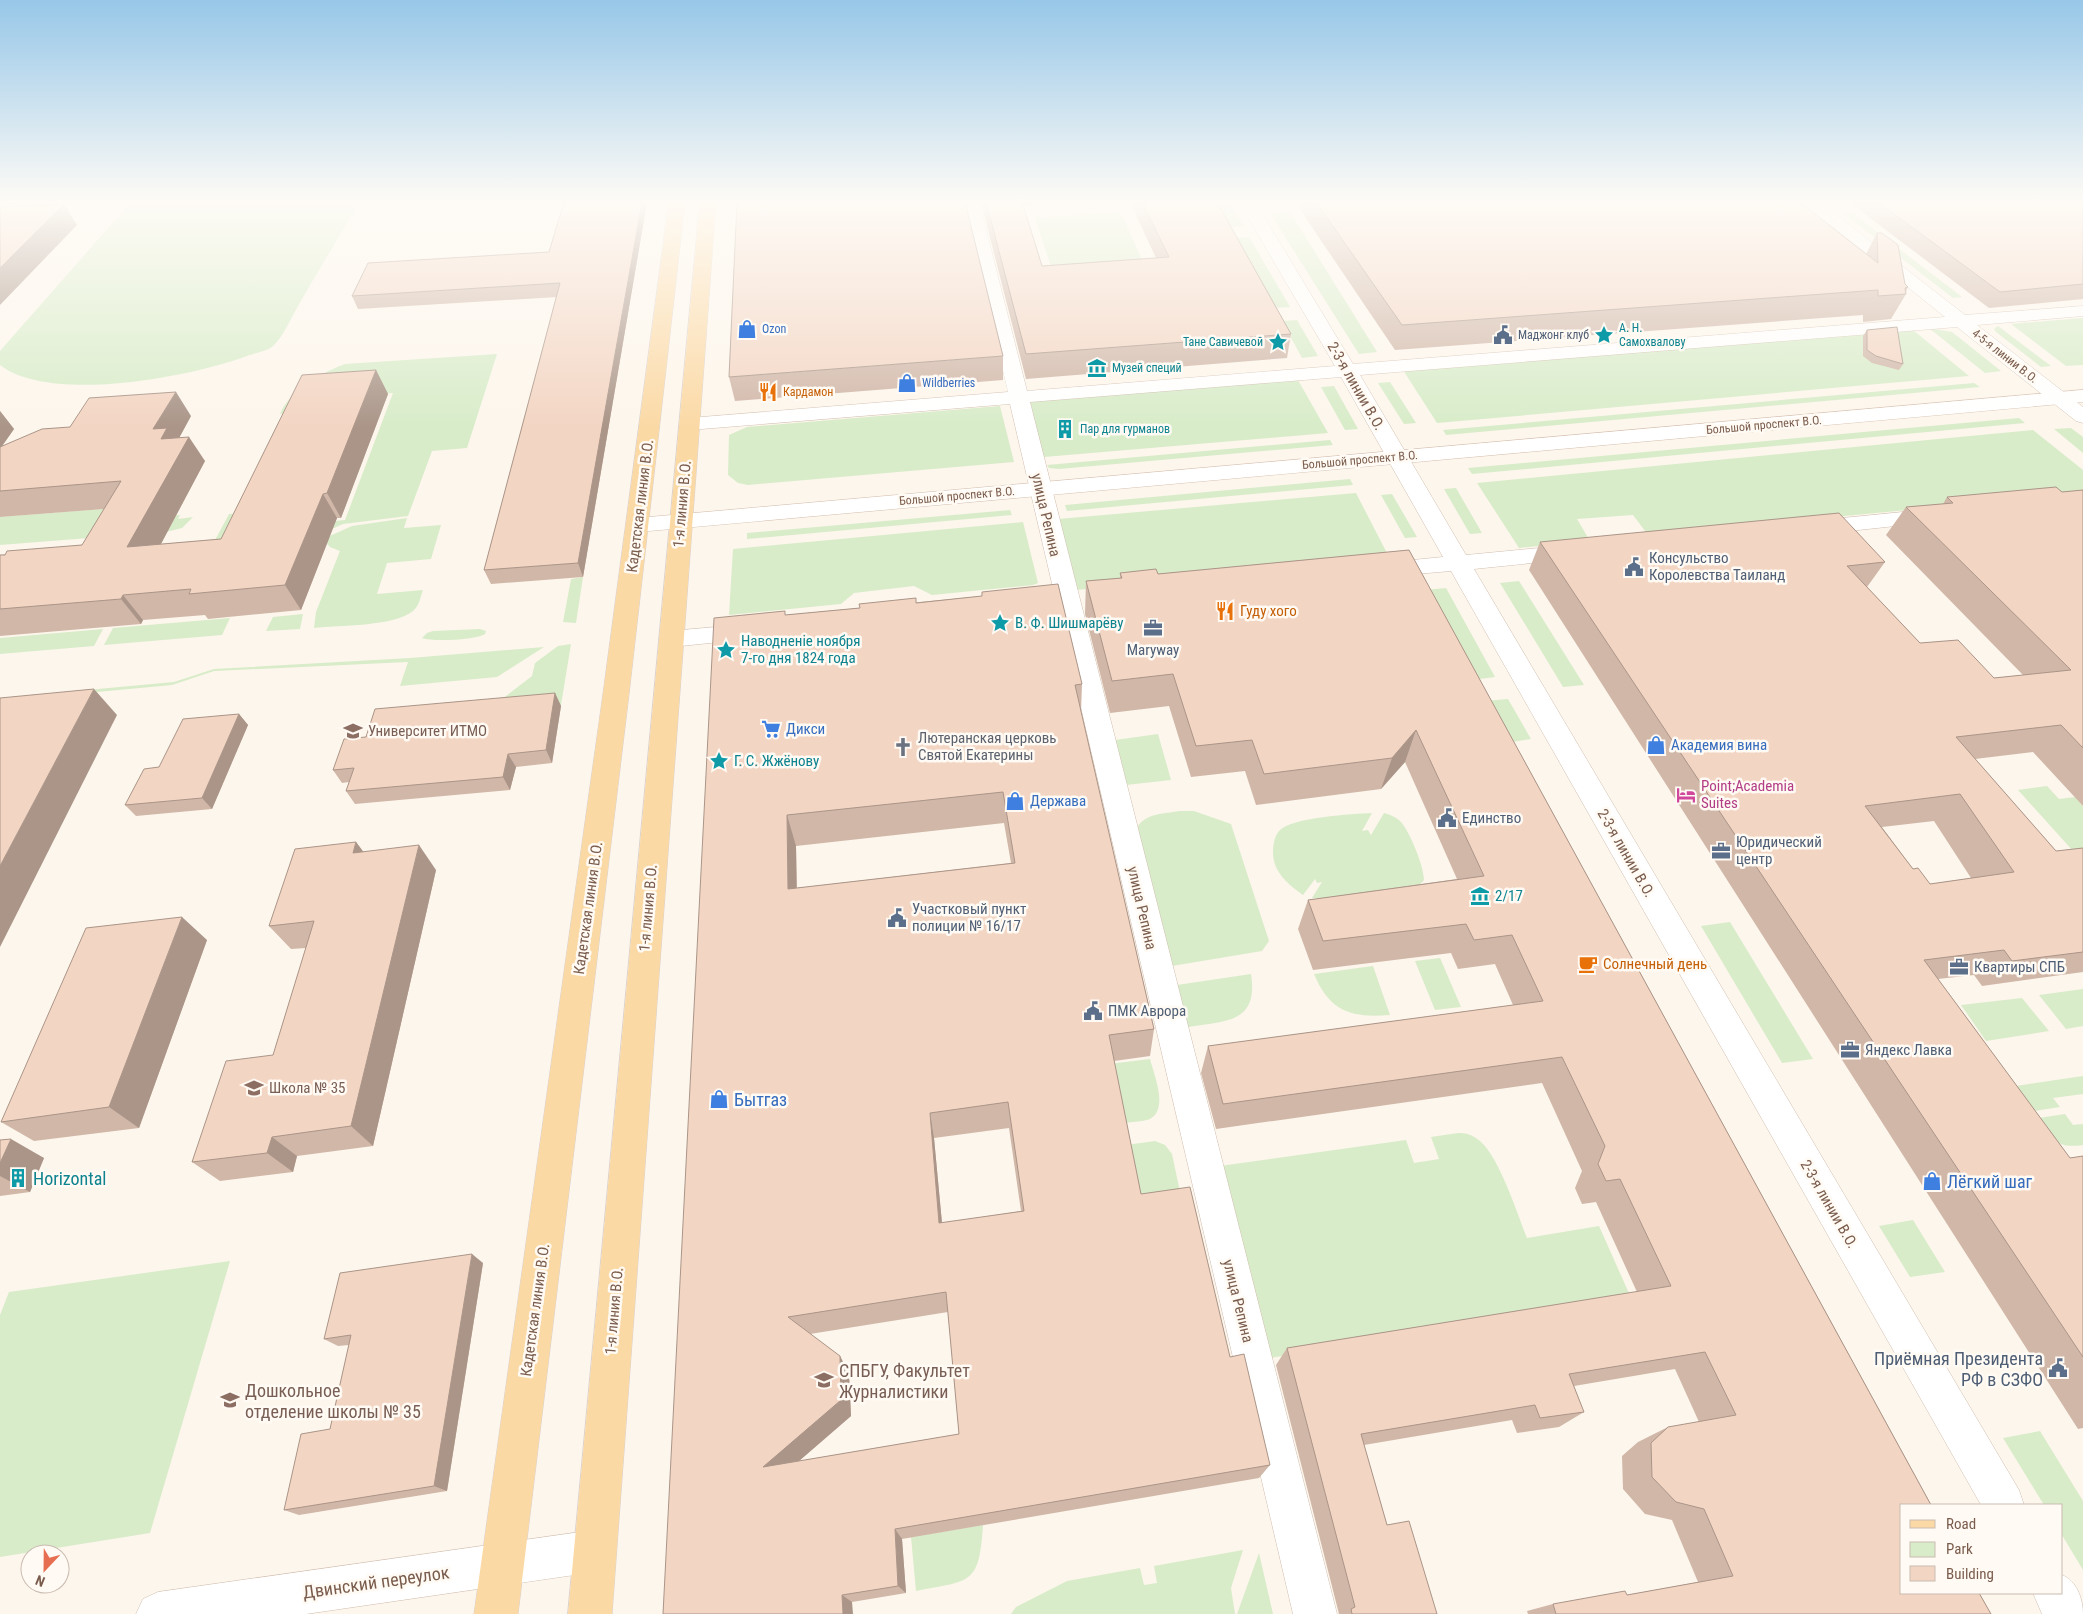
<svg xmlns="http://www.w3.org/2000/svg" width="2083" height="1614" font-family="'Roboto Condensed',sans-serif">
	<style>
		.green { fill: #d8ecc9 }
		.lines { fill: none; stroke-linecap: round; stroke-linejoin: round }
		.minor-casing { stroke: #d1beb0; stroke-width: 1 }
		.secondary-casing { stroke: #d6c0b0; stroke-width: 1 }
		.primary-casing { stroke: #dad1cd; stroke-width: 1 }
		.minor { fill: #fff; fill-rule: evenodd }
		.secondary { fill: #fff; fill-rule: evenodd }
		.primary { fill: #fbd9a5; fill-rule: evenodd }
		.wall { fill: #d1b7a8; fill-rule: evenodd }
		.shaded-wall { fill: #aa9588 }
		.building { fill: #f3d5c3; stroke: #aa9588; fill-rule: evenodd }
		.labels { text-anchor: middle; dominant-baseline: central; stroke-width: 5; stroke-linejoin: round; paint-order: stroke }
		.far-culture-label { font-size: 12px; fill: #0d838f; stroke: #fffaf3; text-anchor: start }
		.far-shop-label { font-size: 12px; fill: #366cbe; stroke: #fffaf3; text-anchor: start }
		.far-service-label { font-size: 12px; fill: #4e5e75; stroke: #fffaf3; text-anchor: start }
		.far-street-label { font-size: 12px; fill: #7a5c4d; stroke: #fffaf3 }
		.far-food-label { font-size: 12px; fill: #c56008; stroke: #fffaf3; text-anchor: start }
		.street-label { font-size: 15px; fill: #7a5c4d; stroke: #fffaf3 }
		.service-label { font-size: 15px; fill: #4e5e75; stroke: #fffaf3; text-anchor: start }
		.food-label { font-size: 15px; fill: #c56008; stroke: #fffaf3; text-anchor: start }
		.culture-label { font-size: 15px; fill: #0d838f; stroke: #fffaf3; text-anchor: start }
		.shop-label { font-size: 15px; fill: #366cbe; stroke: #fffaf3; text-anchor: start }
		.education-label { font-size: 15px; fill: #785e54; stroke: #fffaf3; text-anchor: start }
		.worship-label { font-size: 15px; fill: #5b616d; stroke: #fffaf3; text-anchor: start }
		.hotel-label { font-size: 15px; fill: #b23c85; stroke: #fffaf3; text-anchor: start }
		.near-shop-label { font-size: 18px; fill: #366cbe; stroke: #fffaf3; text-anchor: start }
		.near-culture-label { font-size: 18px; fill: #0d838f; stroke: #fffaf3; text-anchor: start }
		.near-service-label { font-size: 18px; fill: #4e5e75; stroke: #fffaf3; text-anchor: end }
		.near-education-label { font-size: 18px; fill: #785e54; stroke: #fffaf3; text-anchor: start }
		.near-street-label { font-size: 18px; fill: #7a5c4d; stroke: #fffaf3 }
	</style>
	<rect width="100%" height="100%" fill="#fdf6ec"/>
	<g class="green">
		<path d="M131 202H360C339 236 318 271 298 306 291 318 284 335 274 345 269 351 254 353 247 356 191 377 50 404 0 365V351Z"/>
		<polygon points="1214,202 1229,202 1244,226 1228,227"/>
		<polygon points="1121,212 1147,272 1055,278 1035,218"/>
		<polygon points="1290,212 1377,352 1359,354 1270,213"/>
		<polygon points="1843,213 1852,213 1962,297 1953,298"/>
		<polygon points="1249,237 1290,307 1274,308 1234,238"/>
		<polygon points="2083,318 2083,365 2066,366 2011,324"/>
		<polygon points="1297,320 1318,356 1302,358 1282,321"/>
		<polygon points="1998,326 2051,366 2041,367 1996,332 1994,329"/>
		<polygon points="1929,328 1952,332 2001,371 1985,373"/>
		<polygon points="1913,330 1969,376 1437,423 1403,370"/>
		<path d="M497 354 467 448 432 451 408 516 343 524 323 533 214 542 229 514 257 512 314 523 345 520 393 393 311 398 304 412 280 414C290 390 321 373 345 364Z"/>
		<polygon points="1298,380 1328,433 1044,457 1029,401"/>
		<polygon points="1390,382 1416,423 1404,424 1378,383"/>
		<polygon points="1974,383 1980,387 1446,435 1443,430"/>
		<polygon points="1334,386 1358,429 1345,430 1321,387"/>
		<polygon points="1000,406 1014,462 748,485 738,483 728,475 729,435 747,427"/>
		<polygon points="2019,418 2025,423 1472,474 1468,468"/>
		<polygon points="2071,428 2083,437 2083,453 2054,429"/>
		<polygon points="2033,430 2083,470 2083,493 1648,535 1633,515 1577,519 1590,541 1519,548 1477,483"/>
		<polygon points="1330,440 1333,445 1059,469 1049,468 1047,465"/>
		<polygon points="1350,479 1353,485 1067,511 1065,505"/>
		<polygon points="1456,488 1482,533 1470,534 1444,489"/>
		<polygon points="1356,493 1390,559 1076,590 1058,519"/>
		<polygon points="1392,494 1417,537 1405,538 1381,495"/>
		<polygon points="115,508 132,519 180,515 178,519 193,517 182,528 166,532 0,545 0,517"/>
		<polygon points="1010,510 1012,515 747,539 747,533"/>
		<path d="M407 518 404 528 441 525 431 559 387 563 377 594 423 590C420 597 420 605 413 611 393 627 339 625 314 628L316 612 340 551 330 547 323 539 352 526Z"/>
		<polygon points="1023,522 1038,583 1033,585 932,595 914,586 854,593 841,604 729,615 733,549"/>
		<polygon points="583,577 576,623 563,622 571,579"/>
		<polygon points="1519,581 1584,685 1563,687 1500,583"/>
		<polygon points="1446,588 1495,677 1472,680 1424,590"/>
		<polygon points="303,614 300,629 266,631 273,617"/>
		<polygon points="230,618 222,635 104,645 113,628"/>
		<polygon points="103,629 94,646 0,654 0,638"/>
		<path d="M480 629 486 631 485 634C477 640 432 642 422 638L427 633 433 631Z"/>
		<polygon points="571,644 561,705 491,711 492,707 532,676 535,663 558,646"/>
		<polygon points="544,647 497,677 400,686 408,662 214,671 172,685 0,701 0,698 174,682 214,669 410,658"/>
		<polygon points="1508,699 1531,739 1506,743 1484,701"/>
		<polygon points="1158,734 1171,780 1126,785 1115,740"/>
		<polygon points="2047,786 2059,799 2075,797 2083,806 2083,862 2018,790"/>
		<path d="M1179 811H1194L1231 824 1269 941 1262 951 1172 966 1137 828C1145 813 1164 814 1179 811Z"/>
		<path d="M1372 813 1362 831 1368 830 1371 835 1384 813C1391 815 1396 817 1401 822 1410 832 1424 867 1424 880L1418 887 1322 899 1312 898 1322 882 1317 883 1315 879 1303 895C1289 885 1273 872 1273 853 1273 846 1274 837 1279 831 1291 817 1353 814 1372 813Z"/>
		<polygon points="1730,922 1813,1059 1782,1063 1701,926"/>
		<polygon points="1440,958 1461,1007 1435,1010 1415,961"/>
		<path d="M1373 966 1390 1015C1351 1018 1330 1012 1314 974Z"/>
		<path d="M1251 974C1259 1024 1224 1021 1188 1027L1177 985Z"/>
		<polygon points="2083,989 2083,1026 2066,1029 2039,995"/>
		<polygon points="2022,998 2049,1031 1986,1041 1961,1005"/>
		<path d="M1150 1059C1154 1075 1169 1109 1150 1119 1142 1122 1130 1122 1122 1123L1109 1064Z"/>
		<polygon points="2083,1076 2083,1094 2053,1098 2060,1107 2034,1111 2016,1086"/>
		<path d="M2065 1114 2073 1125 2083 1124V1145C2054 1149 2055 1139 2039 1118Z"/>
		<path d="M1458 1133C1465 1133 1470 1134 1476 1138 1498 1151 1517 1214 1527 1238L1599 1226 1632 1300 1270 1358 1220 1166 1406 1140 1414 1163 1439 1159 1431 1137Z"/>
		<polygon points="1155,1141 1165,1145 1172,1154 1183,1206 1140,1213 1126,1145"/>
		<polygon points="1913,1220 1945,1272 1910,1277 1879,1226"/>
		<polygon points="230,1261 150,1533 0,1557 0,1315 9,1292"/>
		<polygon points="2040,1431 2083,1501 2083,1570 2062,1535 2062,1505 2044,1505 2003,1438"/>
		<path d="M983 1525C979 1586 971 1580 916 1591L911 1537Z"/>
		<polygon points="1243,1550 1231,1588 1235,1614 1011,1614 1016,1607 1067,1581 1140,1568 1144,1585 1157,1583 1154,1566"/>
		<polygon points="1259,1553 1273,1614 1237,1614"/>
	</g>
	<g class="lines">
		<g class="minor-casing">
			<g id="minor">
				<polygon points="963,202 979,202 1027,391 1335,366 1239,202 1255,202 1353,364 1945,317 1802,202 1820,202 1965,315 2083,306 2083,316 1977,325 2083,407 2083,423 2076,421 1957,327 1360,375 1466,555 1571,545 1579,547 1582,552 1579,557 1571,559 1474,569 2019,1490 2024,1505 1981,1505 1451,571 1382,577 1374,575 1371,570 1374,565 1382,563 1443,557 1341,377 1030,402 1337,1614 1293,1614 1010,404 689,430 682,428 679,424 682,420 689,418 1008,392"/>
				<polygon points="1934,509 1942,511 1945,516 1942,521 1812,535 1804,533 1801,528 1804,523 1812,521"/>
				<polygon points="750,624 759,626 762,632 759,638 671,647 662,645 659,639 662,633 671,631"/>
				<polygon points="595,1530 610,1536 616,1551 610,1566 595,1572 306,1614 136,1614 143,1599 158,1592"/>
				<path d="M2062 1575C2077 1581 2083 1599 2083 1614H2042L2033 1593H2062Z"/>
			</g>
		</g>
		<g class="secondary-casing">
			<polygon id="secondary" points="2083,390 2083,402 638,532 630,530 627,525 630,520 638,518"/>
		</g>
		<g class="primary-casing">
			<g id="primary">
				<polygon points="669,202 685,202 629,694 518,1614 474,1614 603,694"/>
				<polygon points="700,202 716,202 612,1614 568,1614"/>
			</g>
		</g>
		<use href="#minor" class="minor"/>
		<use href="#secondary" class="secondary"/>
		<use href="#primary" class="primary"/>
	</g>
	<g class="wall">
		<polygon points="564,202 647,202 583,577 491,584 484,570 557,297 358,309 352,296 549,252"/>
		<polygon points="981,202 1089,202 1024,206 1042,266 1156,258 1130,202 1217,202 1291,334 1287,358 1026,379"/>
		<polygon points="1295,202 1799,202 1866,254 1877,233 1905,284 1908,287 1906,292 1906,294 1891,319 1863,322 1863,315 1395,350"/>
		<polygon points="1849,202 2083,202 2083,299 1989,308"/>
		<polygon points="1867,330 1903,364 1899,370 1872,363 1863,356 1863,336"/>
		<polygon points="1003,356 1003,380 735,401 729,377"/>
		<polygon points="376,370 388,394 341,518 337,518 301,610 208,619 205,615 143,620 141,624 0,636 0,555 82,545 104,509 0,517 0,411 14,429 2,446 191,416 179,437 205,461 161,544 221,539"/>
		<path d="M2083 490V806L2033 752 1975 759 2056 851 2083 848V972L1982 986 1974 975 1938 979 2070 1158 2083 1156V1428L2078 1429 1529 570 1540 542 1885 562 1867 587 1920 643 1994 678 2023 675 1886 535 1906 507 1943 504 1947 497 2062 492ZM1934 821 1971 878 1930 884 1913 869 1882 827Z"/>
		<polygon points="1409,550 1991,1614 1528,1614 1527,1611 1553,1604 1627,1595 1698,1582 1672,1520 1645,1514 1623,1489 1622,1456 1638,1442 1668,1427 1699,1422 1675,1369 1574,1386 1584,1412 1559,1427 1517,1433 1512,1420 1364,1445 1387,1525 1437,1614 1338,1614 1339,1614 1276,1365 1287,1348 1637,1292 1596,1202 1582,1204 1575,1188 1582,1171 1542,1083 1216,1129 1201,1073 1208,1046 1513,1005 1495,964 1458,969 1451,953 1313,970 1298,929 1308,900 1457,879 1405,762 1381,789 1256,805 1245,771 1191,777 1169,706 1110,713 1085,614 1086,581 1120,578 1120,573 1158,574"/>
		<path d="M982 592 1082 684 1081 713 1154 1029 1150 1056 1114 1061 1141 1194 1230 1357 1270 1465 1259 1478 902 1539 906 1593 852 1602 663 1614 786 615 982 596ZM1004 823 1011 863 797 888 796 846ZM1009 1128 1021 1211 942 1223 934 1138ZM948 1312 959 1434 799 1461 851 1416 849 1374 840 1356 810 1334Z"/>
		<polygon points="555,693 561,706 552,763 516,767 510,790 355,804 346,791 349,782 342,783 333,770 366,737"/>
		<polygon points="239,714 248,725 212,809 136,816 125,805 159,767"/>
		<polygon points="356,842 363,852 436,870 373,1146 297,1156 293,1172 220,1181 192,1162 273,1055 306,948 291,949 269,926"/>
		<polygon points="207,940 139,1128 34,1141 1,1122"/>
		<polygon points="0,1140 44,1158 30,1192 0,1196"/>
		<polygon points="483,1263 447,1491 299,1515 284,1510 330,1429 349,1345 338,1346 324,1339"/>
	</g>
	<g class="shaded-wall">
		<polygon points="642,202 647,202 583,577 578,563"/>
		<polygon points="64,204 77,225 0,305 0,268"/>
		<polygon points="376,370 388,394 341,518 327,493"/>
		<polygon points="176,392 191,416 177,442 189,437 205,461 146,572 127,547 153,429"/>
		<polygon points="0,411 14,429 0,449"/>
		<polygon points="323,494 337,518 301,610 285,585"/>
		<polygon points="123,595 143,620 141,624 121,599"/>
		<polygon points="94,689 117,715 0,947 0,866"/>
		<polygon points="555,693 561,706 552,763 546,750"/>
		<polygon points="239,714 248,725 212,809 202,798"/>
		<polygon points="1416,730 1405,762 1381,789 1392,758"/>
		<polygon points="508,754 516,767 510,790 503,777"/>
		<polygon points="787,815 796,846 797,919 788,889"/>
		<polygon points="356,842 375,867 353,853"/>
		<polygon points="419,845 436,870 373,1146 351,1126"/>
		<polygon points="182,917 207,940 139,1128 109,1107"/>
		<polygon points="930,1113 934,1138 944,1245 939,1223"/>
		<polygon points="272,1137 297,1156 293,1172 267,1153"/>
		<polygon points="11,1139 44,1158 30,1192 0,1176 0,1163"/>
		<polygon points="472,1254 483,1263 447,1491 434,1486"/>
		<polygon points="840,1356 849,1374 851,1416 777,1480 763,1467"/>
		<polygon points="895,1529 902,1539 906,1593 898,1586"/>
		<polygon points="842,1595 852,1602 853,1614 843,1614"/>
	</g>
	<g class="building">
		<polygon points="564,202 642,202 578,563 484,570 560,283 352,296 368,263 549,252"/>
		<polygon points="737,202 965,202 1003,356 729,377"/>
		<polygon points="986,202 1022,202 1042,266 1169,257 1142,202 1217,202 1291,334 1026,354"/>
		<polygon points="1316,202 1799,202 1878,263 1877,233 1882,233 1898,245 1905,284 1908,287 1905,288 1906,294 1878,296 1878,290 1402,325"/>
		<polygon points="1878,202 2083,202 2083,284 2000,292"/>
		<polygon points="64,204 0,268 0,207"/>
		<polygon points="1897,327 1903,364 1876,356 1867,350 1867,330"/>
		<polygon points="376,370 327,493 323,494 285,585 189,594 191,589 123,595 121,599 0,609 0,555 5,555 7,551 82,545 121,481 0,491 0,447 42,429 70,427 89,398 176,392 153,429 167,428 161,439 189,437 127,547 221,539 302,375"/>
		<path d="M2056 487 2062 492 2083 490V748L2061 725 1956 737 2056 851 2083 848V952L2012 961 2004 950 1924 960 2070 1158 2083 1156V1357L1540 542 1839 513 1885 562 1847 566 1920 643 1958 640 1994 678 2071 670 1906 507 1953 503 1947 497ZM1960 794 2014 872 1930 884 1918 868 1913 869 1865 806Z"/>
		<polygon points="1409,550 1931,1505 1902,1505 1902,1593 1979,1593 1991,1614 1556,1614 1553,1604 1625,1591 1627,1595 1733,1576 1704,1509 1676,1502 1652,1477 1651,1443 1668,1427 1736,1415 1705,1352 1569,1374 1584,1412 1540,1418 1535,1405 1361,1434 1387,1525 1409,1521 1437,1614 1352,1614 1351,1609 1355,1607 1287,1348 1671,1286 1620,1179 1606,1181 1598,1164 1605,1146 1562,1057 1223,1104 1208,1046 1543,1001 1512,935 1474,940 1466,924 1323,941 1308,900 1484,876 1416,730 1392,758 1264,774 1252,740 1196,746 1173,674 1112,681 1086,581 1122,578 1120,573 1156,569 1158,574"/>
		<path d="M1058 584 1082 684 1075 685 1154 1029 1109 1035 1141 1194 1190 1187 1230 1357 1244 1354 1270 1465 895 1529 898 1586 842 1595 843 1614H663L714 618 785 611V615L860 608 859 604 916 598V603L982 596V592ZM1003 792 1015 863 788 889 787 815ZM1008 1102 1024 1211 939 1223 930 1113ZM946 1292 959 1434 763 1467 841 1400 840 1356 788 1317Z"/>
		<polygon points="94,689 0,866 0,698"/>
		<polygon points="555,693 546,750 508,754 503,777 346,791 354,768 333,770 344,739 366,737 375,709"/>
		<polygon points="239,714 202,798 125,805 144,769 159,767 183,719"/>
		<polygon points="356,842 353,853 419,845 351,1126 272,1137 267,1153 192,1162 226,1061 273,1055 314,921 269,926 295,849"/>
		<polygon points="182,917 109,1107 1,1122 86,928"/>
		<polygon points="11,1139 0,1163 0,1140"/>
		<polygon points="472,1254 434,1486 284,1510 301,1434 330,1429 351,1335 324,1339 340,1273"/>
	</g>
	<linearGradient id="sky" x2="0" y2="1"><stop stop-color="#97c7e8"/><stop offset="0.47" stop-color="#fefbf6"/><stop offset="1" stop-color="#fefbf6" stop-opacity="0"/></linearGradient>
	<rect width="2083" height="428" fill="url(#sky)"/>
	<defs>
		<g id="shop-bare" transform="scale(1.5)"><path d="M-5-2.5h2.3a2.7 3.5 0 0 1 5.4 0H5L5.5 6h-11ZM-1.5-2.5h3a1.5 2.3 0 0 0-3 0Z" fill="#3f7fe0" stroke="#fffaf3" stroke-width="2.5" paint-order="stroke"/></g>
		<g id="civic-bare" transform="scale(1.5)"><path d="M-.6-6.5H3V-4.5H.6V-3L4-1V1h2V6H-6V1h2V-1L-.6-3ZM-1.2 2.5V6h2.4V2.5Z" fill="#5c6f8a" stroke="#fffaf3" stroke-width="2.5" paint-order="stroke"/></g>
		<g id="sight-bare" transform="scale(1.5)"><path d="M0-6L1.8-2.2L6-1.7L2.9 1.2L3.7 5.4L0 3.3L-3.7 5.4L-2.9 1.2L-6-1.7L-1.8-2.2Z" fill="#0f9aa8" stroke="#fffaf3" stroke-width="2.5" paint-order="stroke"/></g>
		<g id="museum-bare" transform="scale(1.5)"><path d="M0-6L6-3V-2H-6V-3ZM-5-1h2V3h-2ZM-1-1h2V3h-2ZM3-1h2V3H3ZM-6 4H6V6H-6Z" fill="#0f9aa8" stroke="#fffaf3" stroke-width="2.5" paint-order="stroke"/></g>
		<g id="restaurant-bare" transform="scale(1.5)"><path d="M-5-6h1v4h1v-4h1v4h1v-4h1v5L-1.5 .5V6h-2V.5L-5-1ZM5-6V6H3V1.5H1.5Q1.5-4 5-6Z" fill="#e8710a" stroke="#fffaf3" stroke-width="2.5" paint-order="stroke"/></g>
		<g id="building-bare" transform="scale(1.5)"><path d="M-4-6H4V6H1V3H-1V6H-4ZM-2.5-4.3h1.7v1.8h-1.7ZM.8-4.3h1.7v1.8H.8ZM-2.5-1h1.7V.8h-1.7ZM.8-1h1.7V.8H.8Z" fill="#0f9aa8" stroke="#fffaf3" stroke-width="2.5" paint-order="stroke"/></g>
		<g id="office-bare" transform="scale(1.5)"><path d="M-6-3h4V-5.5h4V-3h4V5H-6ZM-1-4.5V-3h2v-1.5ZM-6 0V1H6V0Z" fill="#5c6f8a" stroke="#fffaf3" stroke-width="2.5" paint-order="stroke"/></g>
		<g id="supermarket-bare" transform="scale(1.5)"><path d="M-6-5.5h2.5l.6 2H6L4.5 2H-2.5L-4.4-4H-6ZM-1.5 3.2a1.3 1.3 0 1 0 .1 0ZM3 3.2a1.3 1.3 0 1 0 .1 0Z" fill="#3f7fe0" stroke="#fffaf3" stroke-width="2.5" paint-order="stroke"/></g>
		<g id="university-bare" transform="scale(1.5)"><path d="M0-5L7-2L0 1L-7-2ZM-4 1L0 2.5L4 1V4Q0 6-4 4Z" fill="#8d6e63" stroke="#fffaf3" stroke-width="2.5" paint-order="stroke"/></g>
		<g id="church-bare" transform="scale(1.5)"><path d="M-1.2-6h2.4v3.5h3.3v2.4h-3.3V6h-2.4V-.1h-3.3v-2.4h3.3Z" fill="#6b7280" stroke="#fffaf3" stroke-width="2.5" paint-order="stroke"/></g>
		<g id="hotel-bare" transform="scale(1.5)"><path d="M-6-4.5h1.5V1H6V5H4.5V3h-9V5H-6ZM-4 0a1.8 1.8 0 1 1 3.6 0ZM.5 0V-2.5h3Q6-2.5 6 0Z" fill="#d1479c" stroke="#fffaf3" stroke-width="2.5" paint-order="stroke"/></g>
		<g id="cafe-bare" transform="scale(1.5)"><path d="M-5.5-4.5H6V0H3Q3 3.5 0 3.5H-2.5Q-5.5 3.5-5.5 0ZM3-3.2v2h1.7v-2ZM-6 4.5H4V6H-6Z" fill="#e8710a" stroke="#fffaf3" stroke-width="2.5" paint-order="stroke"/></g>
		<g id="school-bare" transform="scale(1.5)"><path d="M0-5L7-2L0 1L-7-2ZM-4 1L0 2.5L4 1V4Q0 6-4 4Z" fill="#8d6e63" stroke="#fffaf3" stroke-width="2.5" paint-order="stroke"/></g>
	</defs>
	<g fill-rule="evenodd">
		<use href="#shop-bare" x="747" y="329"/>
		<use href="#civic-bare" x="1503" y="335"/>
		<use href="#sight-bare" x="1604" y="335"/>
		<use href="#sight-bare" x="1278" y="342"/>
		<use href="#museum-bare" x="1097" y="368"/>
		<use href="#shop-bare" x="907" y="383"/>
		<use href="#restaurant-bare" x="768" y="392"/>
		<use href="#building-bare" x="1065" y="429"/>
		<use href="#civic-bare" x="1634" y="567"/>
		<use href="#restaurant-bare" x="1225" y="611"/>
		<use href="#sight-bare" x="1000" y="623"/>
		<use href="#office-bare" x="1153" y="628"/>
		<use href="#sight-bare" x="726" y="650"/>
		<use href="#supermarket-bare" x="771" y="729"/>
		<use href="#university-bare" x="353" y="731"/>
		<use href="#shop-bare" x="1656" y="745"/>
		<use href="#church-bare" x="903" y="747"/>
		<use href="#sight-bare" x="719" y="761"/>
		<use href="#hotel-bare" x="1686" y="795"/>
		<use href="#shop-bare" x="1015" y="801"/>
		<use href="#civic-bare" x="1447" y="818"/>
		<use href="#office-bare" x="1721" y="851"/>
		<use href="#museum-bare" x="1480" y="896"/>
		<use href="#civic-bare" x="897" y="918"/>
		<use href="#cafe-bare" x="1588" y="964"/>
		<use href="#office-bare" x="1959" y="967"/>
		<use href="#civic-bare" x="1093" y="1011"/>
		<use href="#office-bare" x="1850" y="1050"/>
		<use href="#school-bare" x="254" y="1088"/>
		<use href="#shop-bare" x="719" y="1099"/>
		<use href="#building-bare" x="18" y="1178"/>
		<use href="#shop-bare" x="1932" y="1181"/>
		<use href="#civic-bare" x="2058" y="1368"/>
		<use href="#university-bare" x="824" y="1380"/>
		<use href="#school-bare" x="230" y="1400"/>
	</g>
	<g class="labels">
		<g class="far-culture-label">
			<text x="1619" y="328">А. Н.<tspan x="1619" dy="14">Самохвалову</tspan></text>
			<text x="1263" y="342" text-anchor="end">Тане Савичевой</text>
			<text x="1112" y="368">Музей специй</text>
			<text x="1080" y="429">Пар для гурманов</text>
		</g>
		<g class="far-shop-label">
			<text x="762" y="329">Ozon</text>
			<text x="922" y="383">Wildberries</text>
		</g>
		<g class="far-service-label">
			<text x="1518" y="335">Маджонг клуб</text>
		</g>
		<g class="far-street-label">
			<text transform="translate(2005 356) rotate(38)">4-5-я линии В.О.</text>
			<text transform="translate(1764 425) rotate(-5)">Большой проспект В.О.</text>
			<text transform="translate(1360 460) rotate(-5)">Большой проспект В.О.</text>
			<text transform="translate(957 496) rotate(-5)">Большой проспект В.О.</text>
		</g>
		<g class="far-food-label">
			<text x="783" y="392">Кардамон</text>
		</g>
		<g class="street-label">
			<text transform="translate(1356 386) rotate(60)">2-3-я линии В.О.</text>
			<text transform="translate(682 504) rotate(-85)">1-я линия В.О.</text>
			<text transform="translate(640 506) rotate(-83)">Кадетская линия В.О.</text>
			<text transform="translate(1046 515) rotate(77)">улица Репина</text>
			<text transform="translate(1626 853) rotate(60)">2-3-я линии В.О.</text>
			<text transform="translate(588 908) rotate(-82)">Кадетская линия В.О.</text>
			<text transform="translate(648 908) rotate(-85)">1-я линия В.О.</text>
			<text transform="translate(1142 908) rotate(77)">улица Репина</text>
			<text transform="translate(1829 1204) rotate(60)">2-3-я линии В.О.</text>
			<text transform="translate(1238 1301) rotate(76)">улица Репина</text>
			<text transform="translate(535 1310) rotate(-82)">Кадетская линия В.О.</text>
			<text transform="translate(614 1311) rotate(-85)">1-я линия В.О.</text>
		</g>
		<g class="service-label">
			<text x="1649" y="558">Консульство<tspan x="1649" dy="17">Королевства Таиланд</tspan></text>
			<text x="1153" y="650" text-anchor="middle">Maryway</text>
			<text x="1462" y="818">Единство</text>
			<text x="1736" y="842">Юридический<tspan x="1736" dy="17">центр</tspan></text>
			<text x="912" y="909">Участковый пункт<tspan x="912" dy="17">полиции № 16/17</tspan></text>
			<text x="1974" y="967">Квартиры СПБ</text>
			<text x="1108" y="1011">ПМК Аврора</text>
			<text x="1865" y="1050">Яндекс Лавка</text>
		</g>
		<g class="food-label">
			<text x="1240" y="611">Гуду хого</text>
			<text x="1603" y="964">Солнечный день</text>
		</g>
		<g class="culture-label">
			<text x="1015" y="623">В. Ф. Шишмарёву</text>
			<text x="741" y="641">Наводненiе ноября<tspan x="741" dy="17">7-го дня 1824 года</tspan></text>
			<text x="734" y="761">Г. С. Жжёнову</text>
			<text x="1495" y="896">2/17</text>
		</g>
		<g class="shop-label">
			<text x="786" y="729">Дикси</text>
			<text x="1671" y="745">Академия вина</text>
			<text x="1030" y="801">Держава</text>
		</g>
		<g class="education-label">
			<text x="368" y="731">Университет ИТМО</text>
			<text x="269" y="1088">Школа № 35</text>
		</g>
		<g class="worship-label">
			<text x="918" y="738">Лютеранская церковь<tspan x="918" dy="17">Святой Екатерины</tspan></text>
		</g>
		<g class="hotel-label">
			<text x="1701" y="786">Point;Academia<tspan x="1701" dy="17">Suites</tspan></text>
		</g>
		<g class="near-shop-label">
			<text x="734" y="1099">Бытгаз</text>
			<text x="1947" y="1181">Лёгкий шаг</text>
		</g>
		<g class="near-culture-label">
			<text x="33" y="1178">Horizontal</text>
		</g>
		<g class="near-service-label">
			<text x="2043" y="1358">Приёмная Президента<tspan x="2043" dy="21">РФ в СЗФО</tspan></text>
		</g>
		<g class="near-education-label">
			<text x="839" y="1370">СПБГУ, Факультет<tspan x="839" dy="21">Журналистики</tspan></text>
			<text x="245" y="1390">Дошкольное<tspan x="245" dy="21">отделение школы № 35</tspan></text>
		</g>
		<g class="near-street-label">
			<text transform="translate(376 1582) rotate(-8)">Двинский переулок</text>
		</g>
	</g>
	<rect x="1900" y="1504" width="162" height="90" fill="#fffaf3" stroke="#cabbb1"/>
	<rect x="1910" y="1520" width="25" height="8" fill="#fbd9a5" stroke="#cabbb1"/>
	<text x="1946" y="1529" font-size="15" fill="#7a5c4d">Road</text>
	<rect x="1910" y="1542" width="25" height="15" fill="#d8ecc9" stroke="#cabbb1"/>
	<text x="1946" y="1554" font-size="15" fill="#7a5c4d">Park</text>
	<rect x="1910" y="1566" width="25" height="15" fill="#f3d5c3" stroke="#cabbb1"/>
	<text x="1946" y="1579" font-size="15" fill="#7a5c4d">Building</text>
	<g transform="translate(45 1569) rotate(202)"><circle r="24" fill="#fffaf3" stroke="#cabbb1"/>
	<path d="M0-4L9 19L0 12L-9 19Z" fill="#e76f51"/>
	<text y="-8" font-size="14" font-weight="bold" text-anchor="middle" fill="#7a5c4d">N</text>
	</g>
</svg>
